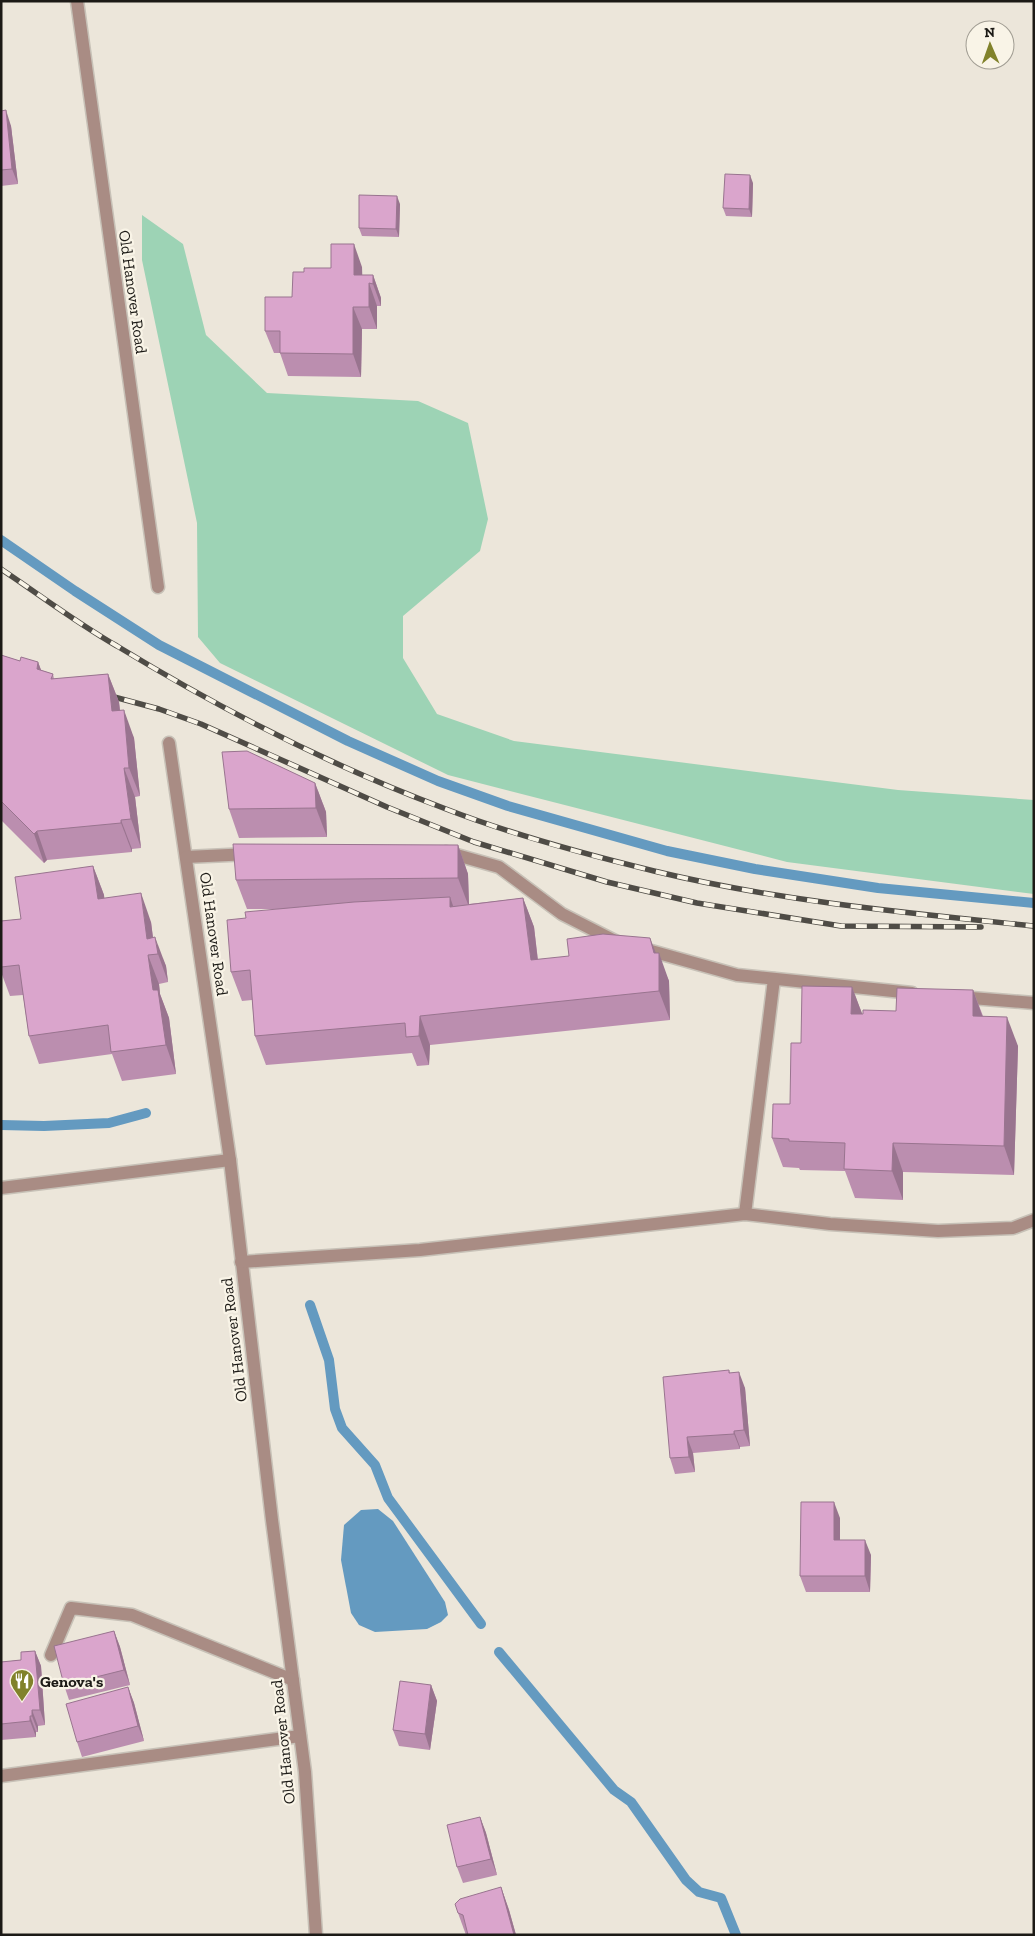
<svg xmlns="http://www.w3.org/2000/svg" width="1035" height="1936" font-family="'Zilla Slab',serif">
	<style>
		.green { fill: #9dd3b5 }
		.water { fill: #649ac0 }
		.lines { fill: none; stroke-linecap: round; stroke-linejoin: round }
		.stream { stroke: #649ac0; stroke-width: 10 }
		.minor-casing { stroke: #c7c1b7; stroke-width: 15 }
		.minor { stroke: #a98c84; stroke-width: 12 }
		.rail-casing { stroke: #4f4c46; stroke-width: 5.5 }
		.rail { stroke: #f9f4e7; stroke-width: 4; stroke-dasharray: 11; stroke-linecap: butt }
		.wall { fill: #bb8eaf }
		.shaded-wall { fill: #99748f }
		.building { fill: #daa5cc; stroke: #99748f }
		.labels { text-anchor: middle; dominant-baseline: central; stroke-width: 4.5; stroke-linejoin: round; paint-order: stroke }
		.street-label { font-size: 16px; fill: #1c1a16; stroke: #f9f4e7 }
		.poi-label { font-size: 16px; font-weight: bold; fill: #1c1a16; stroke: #f9f4e7; text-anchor: start }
	</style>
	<rect width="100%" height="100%" fill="#ece6da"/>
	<polygon class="green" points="142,215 183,244 206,335 267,393 418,401 468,423 488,519 480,551 403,616 403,658 437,714 514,741 898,790 1034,800 1034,894 787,862 448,775 220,663 198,637 197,523 142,260"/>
	<polygon class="water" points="378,1509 393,1521 445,1602 448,1615 441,1622 427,1629 375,1632 359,1625 351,1613 341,1560 344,1525 361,1510"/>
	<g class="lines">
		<g class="stream">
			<polyline points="1,540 75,591 159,645 348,741 438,781 508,806 667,851 755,869 878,888 1034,903"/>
			<polyline points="1,1125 44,1126 109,1123 146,1113"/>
			<polyline points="310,1305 329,1360 335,1409 342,1428 375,1465 388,1498 481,1624"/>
			<polyline points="499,1652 614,1790 631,1802 686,1880 699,1892 721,1898 736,1935"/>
		</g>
		<g class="minor-casing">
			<g id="minor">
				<polyline points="77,1 158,587"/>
				<polyline points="169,743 230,1160 272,1520 305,1772 316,1935"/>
				<polyline points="446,852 499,867 562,914 617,942"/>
				<polyline points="186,857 250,854"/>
				<polyline points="644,949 737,975 912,993"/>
				<polyline points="959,997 1034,1003"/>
				<polyline points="1,1188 230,1160"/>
				<polyline points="745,1214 774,979"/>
				<polyline points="241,1262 420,1250 745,1214 830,1224 938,1231 1013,1228 1034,1220"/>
				<polyline points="51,1655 71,1608 132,1615 293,1680"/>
				<polyline points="1,1776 300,1736"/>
			</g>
		</g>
		<use href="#minor" class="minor"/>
		<g class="rail-casing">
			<g id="rail">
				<path d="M1 569C40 595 77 623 117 646 222 710 331 766 446 809 513 835 584 854 654 871 778 901 907 913 1034 926"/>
				<polyline points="103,694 159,709 201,724 387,807 474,842 607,882 697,903 841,926 981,927"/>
			</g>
		</g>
		<use href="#rail" class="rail"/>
	</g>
	<g class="wall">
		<polygon points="1,111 11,126 18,184 1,186"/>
		<polygon points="753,183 752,217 726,216 723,208"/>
		<polygon points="400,204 399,237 362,236 359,228"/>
		<polygon points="362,267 362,275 373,275 381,298 381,306 377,306 377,329 362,329 361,377 288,376 280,353 274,353 265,331 292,297 331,268"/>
		<polygon points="1,655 20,661 38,662 41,670 53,674 54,679 108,674 119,702 120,710 134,738 140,796 135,797 141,848 132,849 132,852 47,860 44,863 1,820"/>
		<polygon points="315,783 326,812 327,837 239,838 229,809"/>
		<polygon points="458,845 468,874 469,904 523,898 534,927 538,960 656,953 669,981 670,1020 430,1045 429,1065 417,1066 412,1053 266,1065 255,1036 252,1000 242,1001 231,972 246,918 281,909 247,909 236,880"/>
		<polygon points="93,866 104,895 104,898 151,922 153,938 166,966 168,982 159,984 160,994 169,1018 176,1074 122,1081 112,1054 39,1064 29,1036 23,995 10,996 1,972 1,921 21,919"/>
		<polygon points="852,987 862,1014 896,1011 973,990 983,1016 1018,1046 1014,1175 903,1172 903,1200 855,1198 845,1171 800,1170 799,1168 783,1167 772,1138 790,1104 801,1043"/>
		<polygon points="729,1370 730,1373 745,1388 750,1446 740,1447 740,1449 693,1453 695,1472 675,1474 670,1458"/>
		<polygon points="840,1518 840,1540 871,1555 870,1592 806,1592 800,1576"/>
		<polygon points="114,1631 120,1647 130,1685 69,1700 64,1685"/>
		<polygon points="35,1651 41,1666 45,1725 38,1726 38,1732 36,1732 36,1737 1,1740 1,1662 21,1660"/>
		<polygon points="431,1685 437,1701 430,1750 399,1746 393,1730"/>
		<polygon points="128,1687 134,1703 144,1741 82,1757 77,1742"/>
		<polygon points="480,1817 486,1833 497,1875 463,1883 457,1867"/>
		<polygon points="501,1887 509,1910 516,1935 466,1935 458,1913"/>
	</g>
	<g class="shaded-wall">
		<polygon points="6,110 11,126 18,184 12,169"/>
		<polygon points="750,175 753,183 752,217 749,209"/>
		<polygon points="397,196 400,204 399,237 396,229"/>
		<polygon points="354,244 362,267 363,297 354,275"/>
		<polygon points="373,275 381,298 381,306 373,284"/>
		<polygon points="369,283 377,306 377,329 369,307"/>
		<polygon points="353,307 362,329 361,377 353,354"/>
		<polygon points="38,662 49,691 37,669"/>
		<polygon points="108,674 119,702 123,739 112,711"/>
		<polygon points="124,710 134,738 140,796 129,768"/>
		<polygon points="124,768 135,797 141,848 131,819"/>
		<polygon points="315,783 326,812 327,837 316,808"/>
		<polygon points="121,820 132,849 132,852 121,823"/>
		<polygon points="37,831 47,860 44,863 34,834"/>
		<polygon points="458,845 468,874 469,907 458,878"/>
		<polygon points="93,866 104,895 108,928 98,899"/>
		<polygon points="141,893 151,922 155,954 147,939"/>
		<polygon points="450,897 460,926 450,907"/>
		<polygon points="523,898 534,927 541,989 531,960"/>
		<polygon points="155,937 166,966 168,982 158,954"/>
		<polygon points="650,938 659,961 659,953 669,981 670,1020 659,991"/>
		<polygon points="148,955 159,984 160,994 169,1018 176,1074 166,1045 153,990"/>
		<polygon points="852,987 863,1016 851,1014"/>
		<polygon points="973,990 983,1018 973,1016"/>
		<polygon points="420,1016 430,1045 429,1065 419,1036"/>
		<polygon points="1007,1017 1018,1046 1014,1175 1004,1146"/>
		<polygon points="893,1143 903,1172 903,1200 892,1171"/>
		<polygon points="739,1372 745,1388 750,1446 744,1430"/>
		<polygon points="734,1431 740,1447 740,1449 734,1434"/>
		<polygon points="687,1437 693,1453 695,1472 689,1457"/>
		<polygon points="834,1502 840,1518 840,1555 834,1540"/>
		<polygon points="865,1540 871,1555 870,1592 865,1576"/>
		<polygon points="114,1631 120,1647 130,1685 124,1670"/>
		<polygon points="35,1651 41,1666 45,1725 40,1710"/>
		<polygon points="431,1685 437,1701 430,1750 425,1734"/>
		<polygon points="128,1687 134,1703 144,1741 138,1726"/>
		<polygon points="32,1710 38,1726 38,1732 32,1716"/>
		<polygon points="30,1716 36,1732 36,1737 30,1721"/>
		<polygon points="480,1817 486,1833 497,1875 491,1859"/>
		<polygon points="501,1887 509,1910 516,1935 514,1935"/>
	</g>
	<g class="building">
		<polygon points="6,110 12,169 1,170 1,111"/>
		<polygon points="725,174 750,175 749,209 723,208"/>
		<polygon points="359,195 397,196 396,229 359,228"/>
		<polygon points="331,244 354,244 354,275 373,275 373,284 369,283 369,307 353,307 353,354 280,353 280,331 265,331 265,297 292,297 293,272 304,272 304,268 331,268"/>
		<polygon points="1,655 20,661 21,657 38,662 37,669 53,674 51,679 108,674 112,711 124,710 129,768 124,768 131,819 121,820 121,823 37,831 34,834 1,801"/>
		<polygon points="247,751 315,783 316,808 229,809 222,752"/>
		<polygon points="233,844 458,845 458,878 236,880"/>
		<polygon points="93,866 98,899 141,893 147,939 155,937 158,954 148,955 153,990 158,990 166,1045 111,1052 108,1025 29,1036 19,965 1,967 1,921 21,919 15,877"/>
		<polygon points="450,897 450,907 523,898 531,960 569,956 567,939 603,934 650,938 654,953 659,953 659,991 420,1016 419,1036 406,1037 405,1023 255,1036 250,970 231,972 227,920 246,918 245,912 354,902"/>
		<polygon points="802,986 852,987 851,1014 863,1014 863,1010 896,1011 897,988 973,990 973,1016 1007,1017 1004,1146 893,1143 892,1171 844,1169 845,1143 789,1141 789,1139 772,1138 773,1104 790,1104 791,1043 801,1043"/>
		<polygon points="729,1370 729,1373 739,1372 744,1430 734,1431 734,1434 687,1437 689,1457 670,1458 663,1377"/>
		<polygon points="801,1502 834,1502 834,1540 865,1540 865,1576 800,1576"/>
		<polygon points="114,1631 124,1670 64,1685 54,1646"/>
		<polygon points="35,1651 40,1710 32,1710 32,1716 30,1716 30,1721 1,1724 1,1662 21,1660 21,1652"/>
		<polygon points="400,1681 431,1685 425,1734 393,1730"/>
		<polygon points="128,1687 138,1726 77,1742 66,1704"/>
		<polygon points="480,1817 491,1859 457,1867 447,1825"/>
		<polygon points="501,1887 514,1935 468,1935 463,1915 458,1913 455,1904 460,1899"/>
	</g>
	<defs>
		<g id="restaurant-pin" transform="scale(1.25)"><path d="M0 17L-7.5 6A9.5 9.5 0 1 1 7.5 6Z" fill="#81822b" stroke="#f9f4e7"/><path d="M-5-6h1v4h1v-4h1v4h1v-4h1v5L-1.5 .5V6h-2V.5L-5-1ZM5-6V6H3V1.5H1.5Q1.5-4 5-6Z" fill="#fff"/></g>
	</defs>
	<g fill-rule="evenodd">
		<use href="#restaurant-pin" x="22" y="1681"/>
	</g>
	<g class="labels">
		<g class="street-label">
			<text transform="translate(133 292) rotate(82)">Old Hanover Road</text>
			<text transform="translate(214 934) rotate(82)">Old Hanover Road</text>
			<text transform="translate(234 1340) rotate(-97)">Old Hanover Road</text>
			<text transform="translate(283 1742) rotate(-96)">Old Hanover Road</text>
		</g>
		<g class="poi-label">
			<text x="40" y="1681">Genova's</text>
		</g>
	</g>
	<rect width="1035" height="1936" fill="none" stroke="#1c1a16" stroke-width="5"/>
	<g transform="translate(990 45) rotate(358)"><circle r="24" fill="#f9f4e7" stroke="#a19d93"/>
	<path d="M0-4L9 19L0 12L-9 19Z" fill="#81822b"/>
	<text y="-8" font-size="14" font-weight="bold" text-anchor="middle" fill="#1c1a16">N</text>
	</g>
</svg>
